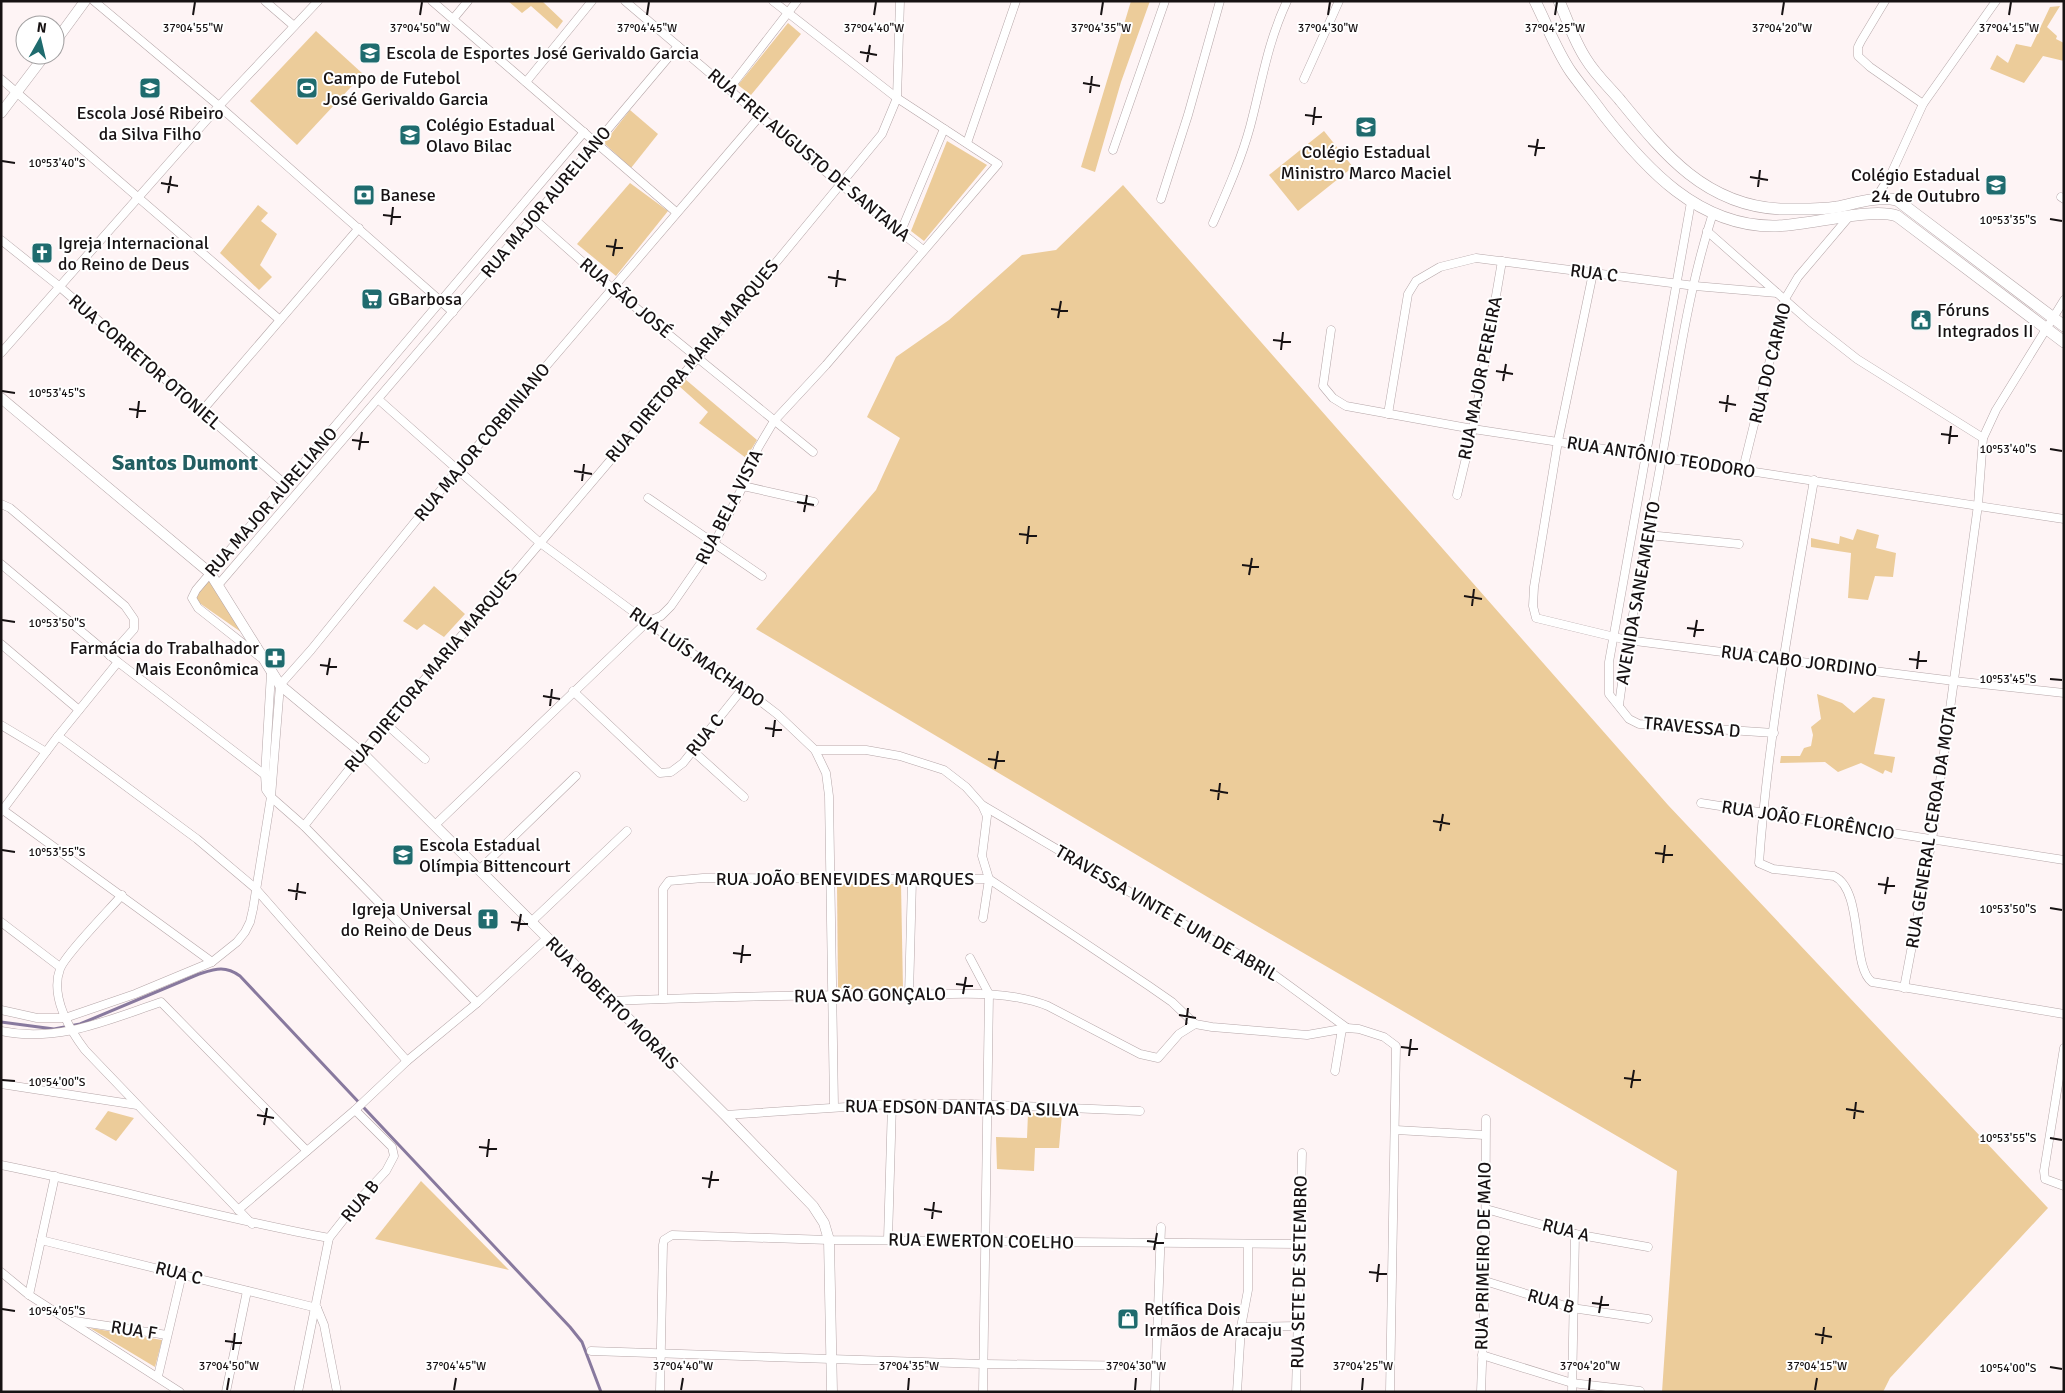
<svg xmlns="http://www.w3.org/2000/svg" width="2065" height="1393" font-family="Signika,sans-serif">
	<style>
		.green { fill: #eccc9a }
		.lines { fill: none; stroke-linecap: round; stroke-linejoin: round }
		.stream { stroke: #88799e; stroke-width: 3 }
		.minor-casing { stroke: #b5a6a8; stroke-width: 9 }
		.tertiary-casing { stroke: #b5a6a8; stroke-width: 11 }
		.secondary-casing { stroke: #b5a6a8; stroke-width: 12 }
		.minor { stroke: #fff; stroke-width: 8 }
		.tertiary { stroke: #fff; stroke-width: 10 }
		.secondary { stroke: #fff; stroke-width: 11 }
		.ticks { fill: none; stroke: #171213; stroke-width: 2 }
		.labels { text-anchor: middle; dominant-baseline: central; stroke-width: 4; stroke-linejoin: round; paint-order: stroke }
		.poi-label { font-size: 18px; fill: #171213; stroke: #fff; text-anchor: start }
		.street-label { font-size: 18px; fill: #171213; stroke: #fff }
		.district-label { font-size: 22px; font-weight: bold; fill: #235e61; stroke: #fff }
		.ticks-label { font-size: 12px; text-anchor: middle; fill: #171213; stroke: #fff; stroke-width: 4; stroke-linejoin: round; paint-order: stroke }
	</style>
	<rect width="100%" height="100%" fill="#fef4f5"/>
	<g class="green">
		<polygon points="508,1 542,1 563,21 557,29 531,6 522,13"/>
		<polygon points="1131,1 1150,1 1121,82 1095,172 1081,167"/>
		<polygon points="2060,6 2047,27 2057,36 2056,39 2064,43 2064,61 2043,56 2024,83 1990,69 1997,55 2008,63 2016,44 2031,47 2050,7"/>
		<polygon points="788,23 801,34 751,95 738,85"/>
		<polygon points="316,31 363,74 297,145 250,101"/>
		<polygon points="630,110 658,134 631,168 604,143"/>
		<polygon points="1324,131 1353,167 1298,211 1269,175"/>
		<polygon points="947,141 987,165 924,241 911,231"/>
		<polygon points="630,183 668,211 616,276 577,244"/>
		<polygon points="1123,185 1668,805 2048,1208 1890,1378 1883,1392 1662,1392 1677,1171 1216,902 756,629 876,490 900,438 867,417 896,357 949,320 1022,255 1056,250"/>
		<polygon points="258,205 268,213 261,221 277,234 260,265 272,277 259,290 220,253"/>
		<polygon points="685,379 757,440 746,458 699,423 708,412 679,386"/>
		<polygon points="1857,529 1879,535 1876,548 1896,553 1893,577 1875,576 1868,600 1848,598 1851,553 1811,547 1811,538 1839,544 1840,536 1853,540"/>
		<polygon points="210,576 241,632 198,602 196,595"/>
		<polygon points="434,586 465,614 444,637 424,624 417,630 403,621"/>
		<polygon points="1817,694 1842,703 1854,713 1873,697 1885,699 1874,754 1895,757 1892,773 1885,770 1883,774 1861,763 1838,772 1825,762 1780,763 1781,756 1800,756 1804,748 1811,746 1813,735 1811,727 1821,719"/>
		<polygon points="837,884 901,884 903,990 838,989"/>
		<polygon points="108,1111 134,1118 116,1141 95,1129"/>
		<polygon points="1028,1113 1062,1114 1059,1148 1035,1148 1034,1171 997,1169 996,1137 1027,1138"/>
		<polygon points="421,1181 433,1193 509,1270 375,1239"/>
		<polygon points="90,1328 162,1340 155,1367"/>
	</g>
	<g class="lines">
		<path class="stream" d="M1 1022 54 1029 80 1024 199 974C215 969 225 965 240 976L570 1327 582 1342 601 1392"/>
		<g class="minor-casing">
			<g id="minor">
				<polyline points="94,1 219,106 453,312"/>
				<polyline points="265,1 294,26"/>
				<polyline points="432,1 676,212"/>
				<polyline points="625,1 839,183 923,250"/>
				<polyline points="1885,1 1861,41 1858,47 1858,56 1870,67 1923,104"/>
				<polyline points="453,19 468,1"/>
				<polyline points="1,79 280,320"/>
				<polyline points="1304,79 1339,1"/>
				<polyline points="526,82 592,1"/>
				<polyline points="729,89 797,1"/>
				<polyline points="967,143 1016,1"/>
				<polyline points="1113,150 1165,1"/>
				<polyline points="2061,197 2064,199"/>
				<polyline points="1876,198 1891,174 1923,104 1996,1"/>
				<polyline points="1161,199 1188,115 1220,1"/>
				<polyline points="1691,202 1609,662 1609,694 1629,719 1639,724 1774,733"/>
				<polyline points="533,218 613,289 813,452"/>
				<path d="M1213 223C1227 191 1241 160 1250 127 1262 82 1267 44 1287 1"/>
				<polyline points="901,231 944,129"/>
				<polyline points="1707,231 1810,322 1857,359 1983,438"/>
				<polyline points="1,240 60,287 286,485"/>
				<polyline points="1593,273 1558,441 1534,587 1533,606 1536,618 1627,640 1954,681 2064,693"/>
				<polyline points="1331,330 1323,386 1333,398 1346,406 1473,429 2064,519"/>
				<polyline points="1,353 219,106 318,1"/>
				<polyline points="378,399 539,542 647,622 743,688 777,714 815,750 866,750 900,756 944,770 966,787 982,805 987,816 982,856 989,879 983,918"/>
				<polyline points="201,412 359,228"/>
				<polyline points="1388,414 1408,294 1416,281 1440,267 1476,258 1695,286 1777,293"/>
				<polyline points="1743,469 1785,299 1798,277 1848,218"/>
				<path d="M1814 480C1792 607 1768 735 1759 863L1773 869 1834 876C1864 890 1851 967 1872 982L2064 1014"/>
				<polyline points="743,486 814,502"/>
				<polyline points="1457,495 1473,429 1502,261"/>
				<polyline points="648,498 762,576"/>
				<polyline points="1,504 10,508 125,606 134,619 134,629 110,656"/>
				<polyline points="1648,535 1739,544"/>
				<polyline points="1,564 118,662 265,775"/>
				<polyline points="219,584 533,218 678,46"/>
				<polyline points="1,644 79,710"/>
				<polyline points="260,657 198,608 192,598 196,590 584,132"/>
				<polyline points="271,673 265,775 266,790 271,797 304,826 477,1003"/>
				<polyline points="573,691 660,773 671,772 683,763 743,688"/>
				<path d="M1619 705C1630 619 1648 535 1663 451 1677 372 1688 290 1713 213"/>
				<polyline points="386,724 425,759"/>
				<polyline points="1,725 46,752"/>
				<polyline points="58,736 197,839 255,888 407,1061"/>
				<polyline points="692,750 744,797"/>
				<polyline points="815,750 826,773 829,796 834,1106"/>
				<polyline points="1701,803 2064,860"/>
				<polyline points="982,805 1184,924 1269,971 1347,1028"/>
				<polyline points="3,810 212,962"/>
				<polyline points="1,812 58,736 118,662"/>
				<polyline points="435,825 647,622 661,616 671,606 714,544 743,486 758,448 774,421 826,365 998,164 897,98 773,1"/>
				<polyline points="304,826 362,753 698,357 882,134 897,98 900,1"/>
				<polyline points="480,869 576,776"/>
				<path d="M122 895C110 909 64 956 60 969 50 996 69 1029 85 1050L252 1224"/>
				<polyline points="1,922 60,967"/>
				<polyline points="531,922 627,831"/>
				<polyline points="970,958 989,994 983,1392"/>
				<polyline points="1904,988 1932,840 1978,505 1983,438 1996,410 2064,300"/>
				<polyline points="909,995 912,880"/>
				<polyline points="663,998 663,889 669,881 703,878 989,879 1149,986 1172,1002 1195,1024"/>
				<path d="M608 1001C706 997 804 995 901 995 950 995 1002 988 1048 1006L1140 1054 1158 1058 1179 1034 1195 1024"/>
				<polyline points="1,1010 37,1018 65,1018 135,994 212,962 237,942 245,932 250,922 253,909 271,797 280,685 311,650 458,469 760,116"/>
				<polyline points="1195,1024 1212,1027 1307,1035 1347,1028 1359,1029 1384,1037 1396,1046 1390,1392"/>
				<path d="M1 1031C58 1043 108 1020 161 1002L307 1151"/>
				<polyline points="2064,1048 2044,1171 2045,1179 2064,1186"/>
				<polyline points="1335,1071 1342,1029"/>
				<polyline points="1,1084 137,1105"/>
				<polyline points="725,1115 892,1104 971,1104 1140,1111"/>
				<polyline points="1396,1130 1484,1135"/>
				<path d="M1 1165C111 1187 219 1218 329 1238"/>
				<polyline points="1486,1209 1575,1234 1648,1247"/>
				<polyline points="238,1210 355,1110 407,1061 477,1003 547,938"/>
				<polyline points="888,1239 892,1104"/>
				<polyline points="41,1240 317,1308"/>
				<polyline points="1,1272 29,1295 180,1392"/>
				<polyline points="1485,1281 1572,1308 1648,1319"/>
				<polyline points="29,1295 55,1176"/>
				<polyline points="317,1308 324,1325 337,1392"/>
				<polyline points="75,1321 167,1335"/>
				<polyline points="1241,1327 1298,1326"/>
				<polyline points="591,1351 984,1364 1155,1366"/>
				<polyline points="1482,1355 1572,1383 1640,1391"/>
				<polyline points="158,1376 182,1274"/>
				<polyline points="226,1392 247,1291"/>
				<polyline points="298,1392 329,1238 359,1200 386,1171 394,1156 392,1147 355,1110"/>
				<polyline points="660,1392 663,1245 664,1240 672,1235 829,1240 1299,1244"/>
				<polyline points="1155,1392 1161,1227"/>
				<polyline points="1237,1392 1241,1327 1248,1290 1248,1244"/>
				<polyline points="1296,1392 1302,1153"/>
				<polyline points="1481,1392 1485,1281 1486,1119"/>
				<polyline points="1572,1392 1575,1234"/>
			</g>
		</g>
		<g class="tertiary-casing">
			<g id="tertiary">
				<polyline points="55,42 85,1"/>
				<polyline points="1,113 45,55"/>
				<polyline points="1,398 210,573 280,685 362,753 725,1115 813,1206 824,1223 829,1240 832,1392"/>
			</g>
		</g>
		<g class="secondary-casing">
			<g id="secondary">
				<path d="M1535 1C1547 25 1556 50 1571 72 1581 86 1593 100 1603 114 1646 169 1698 226 1773 226 1807 226 1870 207 1897 216L2064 342"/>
				<path d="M1559 1C1568 21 1574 41 1586 59 1595 74 1609 87 1620 100 1664 154 1705 205 1780 209 1799 209 1818 210 1837 207 1857 203 1876 196 1897 200L2064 326"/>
			</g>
		</g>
		<use href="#minor" class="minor"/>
		<use href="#tertiary" class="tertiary"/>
		<use href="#secondary" class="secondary"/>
	</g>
	<path class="ticks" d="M193 15 195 2M420 15 422 2M647 15 649 2M874 15 876 2M1101 15 1103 2M1328 15 1330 2M1555 15 1557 2M1782 15 1784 2M2009 15 2011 2M860 52 877 55M867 62 870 45M1083 83 1100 86M1090 93 1092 76M1305 115 1322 117M1313 125 1315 107M1528 146 1545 148M1535 156 1538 139M2 161 15 163M1750 177 1768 180M161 183 178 186M1758 187 1760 170M168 193 171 176M383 215 401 217M2050 219 2062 221M391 225 393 207M606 246 623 248M613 256 616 239M828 277 846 280M836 287 838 270M1051 309 1068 311M1058 318 1061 301M1273 340 1291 342M1281 350 1283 332M1496 371 1513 374M1503 381 1506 364M2 391 15 393M1719 402 1736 405M129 409 146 411M1726 412 1728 395M137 418 139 401M1941 434 1958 436M352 440 369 442M1949 444 1951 426M2050 449 2062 451M359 450 362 432M574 471 592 474M582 481 584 464M797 502 814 505M804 512 807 495M1019 534 1037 536M1027 544 1029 526M1242 565 1259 567M1249 575 1252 558M1464 596 1482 599M1472 606 1474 589M2 620 15 622M1687 628 1704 630M1694 637 1697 620M1909 659 1927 661M320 665 337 667M1917 669 1919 651M327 675 330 658M2050 679 2062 680M543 696 560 699M550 706 552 689M765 728 782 730M773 737 775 720M988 759 1005 761M995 769 998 751M1210 790 1228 793M1218 800 1220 783M1433 821 1450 824M1440 831 1443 814M2 850 15 852M1655 853 1673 855M1663 863 1665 845M1878 884 1895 886M288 890 306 893M1885 894 1888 877M296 900 298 883M2050 908 2062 910M511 922 528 924M518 931 521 914M733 953 751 955M741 963 743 945M956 984 973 986M963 994 966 977M1179 1015 1196 1018M1186 1025 1188 1008M1401 1047 1418 1049M1409 1056 1411 1039M1624 1078 1641 1080M2 1080 15 1081M1631 1088 1634 1070M1846 1109 1864 1112M257 1115 274 1118M1854 1119 1856 1102M264 1125 267 1108M2050 1138 2062 1140M479 1147 497 1149M487 1157 489 1139M702 1178 719 1180M709 1188 712 1171M924 1209 942 1212M932 1219 934 1202M1147 1241 1164 1243M1154 1250 1157 1233M1369 1272 1387 1274M1377 1282 1379 1264M1592 1303 1609 1305M2 1309 15 1311M1599 1313 1602 1296M1815 1334 1832 1337M225 1341 242 1343M1822 1344 1824 1327M233 1350 235 1333M2050 1367 2062 1369M227 1390 229 1378M454 1390 456 1378M681 1390 683 1378M908 1390 909 1378M1135 1390 1136 1378M1362 1390 1363 1378M1589 1390 1590 1378M1815 1390 1817 1378"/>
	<defs>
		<g id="school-square" transform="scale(1.125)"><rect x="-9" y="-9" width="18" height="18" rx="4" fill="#1f6b6e" stroke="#fff"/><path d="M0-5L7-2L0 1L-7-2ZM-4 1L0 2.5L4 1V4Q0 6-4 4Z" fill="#fff"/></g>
		<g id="stadium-square" transform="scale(1.125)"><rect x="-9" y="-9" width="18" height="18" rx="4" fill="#1f6b6e" stroke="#fff"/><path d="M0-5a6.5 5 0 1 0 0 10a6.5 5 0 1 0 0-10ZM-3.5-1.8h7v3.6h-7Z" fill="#fff"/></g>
		<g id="bank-square" transform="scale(1.125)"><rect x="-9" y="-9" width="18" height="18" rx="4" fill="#1f6b6e" stroke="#fff"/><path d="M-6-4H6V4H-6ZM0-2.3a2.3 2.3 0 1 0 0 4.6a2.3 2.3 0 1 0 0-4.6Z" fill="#fff"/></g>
		<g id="church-square" transform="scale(1.125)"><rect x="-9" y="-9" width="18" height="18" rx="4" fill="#1f6b6e" stroke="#fff"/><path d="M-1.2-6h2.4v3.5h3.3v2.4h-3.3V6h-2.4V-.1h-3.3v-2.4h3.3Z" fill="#fff"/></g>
		<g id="supermarket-square" transform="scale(1.125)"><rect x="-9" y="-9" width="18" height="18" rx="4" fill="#1f6b6e" stroke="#fff"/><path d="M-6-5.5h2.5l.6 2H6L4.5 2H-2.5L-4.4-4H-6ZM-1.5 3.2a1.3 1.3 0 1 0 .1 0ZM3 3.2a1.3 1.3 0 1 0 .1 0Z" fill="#fff"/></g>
		<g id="civic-square" transform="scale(1.125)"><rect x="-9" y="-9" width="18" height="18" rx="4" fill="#1f6b6e" stroke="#fff"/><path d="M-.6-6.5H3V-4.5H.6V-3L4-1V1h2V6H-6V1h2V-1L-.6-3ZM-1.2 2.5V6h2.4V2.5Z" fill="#fff"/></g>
		<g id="pharmacy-square" transform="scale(1.125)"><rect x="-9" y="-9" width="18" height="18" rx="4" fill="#1f6b6e" stroke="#fff"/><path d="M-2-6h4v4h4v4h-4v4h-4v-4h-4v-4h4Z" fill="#fff"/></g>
		<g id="shop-square" transform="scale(1.125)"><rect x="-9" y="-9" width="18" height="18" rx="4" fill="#1f6b6e" stroke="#fff"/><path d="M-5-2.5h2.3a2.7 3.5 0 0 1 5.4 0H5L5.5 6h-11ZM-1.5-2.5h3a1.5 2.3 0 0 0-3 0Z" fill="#fff"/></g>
	</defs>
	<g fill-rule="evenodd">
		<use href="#school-square" x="370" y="53"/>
		<use href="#school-square" x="150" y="88"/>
		<use href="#stadium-square" x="307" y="88"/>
		<use href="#school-square" x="1366" y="127"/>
		<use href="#school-square" x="410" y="135"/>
		<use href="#school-square" x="1996" y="185"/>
		<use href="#bank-square" x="364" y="195"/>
		<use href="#church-square" x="42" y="253"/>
		<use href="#supermarket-square" x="372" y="299"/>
		<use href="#civic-square" x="1921" y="320"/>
		<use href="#pharmacy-square" x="275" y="658"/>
		<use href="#school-square" x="403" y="855"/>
		<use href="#church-square" x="488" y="919"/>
		<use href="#shop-square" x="1128" y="1319"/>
	</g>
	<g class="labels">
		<g class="poi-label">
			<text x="386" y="53">Escola de Esportes José Gerivaldo Garcia</text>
			<text x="323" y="78">Campo de Futebol<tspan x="323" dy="21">José Gerivaldo Garcia</tspan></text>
			<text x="150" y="113" text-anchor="middle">Escola José Ribeiro<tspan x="150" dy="21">da Silva Filho</tspan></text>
			<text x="426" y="125">Colégio Estadual<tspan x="426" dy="21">Olavo Bilac</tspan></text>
			<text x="1366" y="152" text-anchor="middle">Colégio Estadual<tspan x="1366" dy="21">Ministro Marco Maciel</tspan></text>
			<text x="1980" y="175" text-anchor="end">Colégio Estadual<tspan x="1980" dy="21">24 de Outubro</tspan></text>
			<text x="380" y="195">Banese</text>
			<text x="58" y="243">Igreja Internacional<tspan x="58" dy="21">do Reino de Deus</tspan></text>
			<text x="388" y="299">GBarbosa</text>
			<text x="1937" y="310">Fóruns<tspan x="1937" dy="21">Integrados II</tspan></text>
			<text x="259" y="648" text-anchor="end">Farmácia do Trabalhador<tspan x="259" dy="21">Mais Econômica</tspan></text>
			<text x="419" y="845">Escola Estadual<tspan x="419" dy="21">Olímpia Bittencourt</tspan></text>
			<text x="472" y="909" text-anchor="end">Igreja Universal<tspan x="472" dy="21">do Reino de Deus</tspan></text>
			<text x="1144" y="1309">Retífica Dois<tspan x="1144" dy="21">Irmãos de Aracaju</tspan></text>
		</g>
		<g class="street-label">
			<text transform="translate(809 155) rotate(40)">RUA FREI AUGUSTO DE SANTANA</text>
			<text transform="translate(546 202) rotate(-50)">RUA MAJOR AURELIANO</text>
			<text transform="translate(1594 273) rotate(7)">RUA C</text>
			<text transform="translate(626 298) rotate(40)">RUA SÃO JOSÉ</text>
			<text transform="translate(692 361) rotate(-50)">RUA DIRETORA MARIA MARQUES</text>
			<text transform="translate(145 362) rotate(41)">RUA CORRETOR OTONIEL</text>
			<text transform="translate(1770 363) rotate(-76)">RUA DO CARMO</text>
			<text transform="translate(1480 378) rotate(-79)">RUA MAJOR PEREIRA</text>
			<text transform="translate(482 442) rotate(-50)">RUA MAJOR CORBINIANO</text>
			<text transform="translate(1661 457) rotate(9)">RUA ANTÔNIO TEODORO</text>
			<text transform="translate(271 502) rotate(-49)">RUA MAJOR AURELIANO</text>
			<text transform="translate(729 507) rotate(-63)">RUA BELA VISTA</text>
			<text transform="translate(1638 593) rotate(-80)">AVENIDA SANEAMENTO</text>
			<text transform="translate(697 657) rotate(35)">RUA LUÍS MACHADO</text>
			<text transform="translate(1799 661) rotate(7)">RUA CABO JORDINO</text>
			<text transform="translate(431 671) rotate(-50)">RUA DIRETORA MARIA MARQUES</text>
			<text transform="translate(1692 727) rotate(5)">TRAVESSA D</text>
			<text transform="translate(705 735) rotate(-51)">RUA C</text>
			<text transform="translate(1808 820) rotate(9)">RUA JOÃO FLORÊNCIO</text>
			<text transform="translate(1931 827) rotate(-81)">RUA GENERAL CEROA DA MOTA</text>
			<text x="845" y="879">RUA JOÃO BENEVIDES MARQUES</text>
			<text transform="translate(1167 913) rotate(30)">TRAVESSA VINTE E UM DE ABRIL</text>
			<text transform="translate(870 995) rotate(-1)">RUA SÃO GONÇALO</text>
			<text transform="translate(612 1003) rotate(45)">RUA ROBERTO MORAIS</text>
			<text transform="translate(962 1108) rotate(1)">RUA EDSON DANTAS DA SILVA</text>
			<text transform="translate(360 1201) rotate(-50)">RUA B</text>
			<text transform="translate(1566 1230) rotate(14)">RUA A</text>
			<text transform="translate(981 1241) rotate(1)">RUA EWERTON COELHO</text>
			<text transform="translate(1483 1256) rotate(-89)">RUA PRIMEIRO DE MAIO</text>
			<text transform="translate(1299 1272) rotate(-89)">RUA SETE DE SETEMBRO</text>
			<text transform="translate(179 1273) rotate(14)">RUA C</text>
			<text transform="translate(1551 1301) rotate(16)">RUA B</text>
			<text transform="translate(134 1330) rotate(9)">RUA F</text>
		</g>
		<g class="district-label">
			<text x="185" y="462">Santos Dumont</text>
		</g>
	</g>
	<g class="ticks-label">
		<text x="193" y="32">37°04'55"W</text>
		<text x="420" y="32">37°04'50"W</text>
		<text x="647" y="32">37°04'45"W</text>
		<text x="874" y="32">37°04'40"W</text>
		<text x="1101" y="32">37°04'35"W</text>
		<text x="1328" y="32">37°04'30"W</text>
		<text x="1555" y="32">37°04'25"W</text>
		<text x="1782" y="32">37°04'20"W</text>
		<text x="2009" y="32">37°04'15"W</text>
		<text x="57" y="167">10°53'40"S</text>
		<text x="2008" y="224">10°53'35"S</text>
		<text x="57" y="397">10°53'45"S</text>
		<text x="2008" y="453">10°53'40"S</text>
		<text x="57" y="627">10°53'50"S</text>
		<text x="2008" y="683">10°53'45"S</text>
		<text x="57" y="856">10°53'55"S</text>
		<text x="2008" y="913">10°53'50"S</text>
		<text x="57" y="1086">10°54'00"S</text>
		<text x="2008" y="1142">10°53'55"S</text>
		<text x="57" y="1315">10°54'05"S</text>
		<text x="229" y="1370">37°04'50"W</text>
		<text x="456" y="1370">37°04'45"W</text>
		<text x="683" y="1370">37°04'40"W</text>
		<text x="909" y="1370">37°04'35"W</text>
		<text x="1136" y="1370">37°04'30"W</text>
		<text x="1363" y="1370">37°04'25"W</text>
		<text x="1590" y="1370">37°04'20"W</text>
		<text x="1817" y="1370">37°04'15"W</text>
		<text x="2008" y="1372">10°54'00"S</text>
	</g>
	<rect width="2065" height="1393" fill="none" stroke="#171213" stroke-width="5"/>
	<g transform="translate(40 40) rotate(8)"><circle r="24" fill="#ffffff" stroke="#a2a0a1"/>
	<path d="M0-4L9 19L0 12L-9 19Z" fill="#1f6b6e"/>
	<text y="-8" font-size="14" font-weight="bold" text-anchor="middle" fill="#171213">N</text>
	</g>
</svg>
